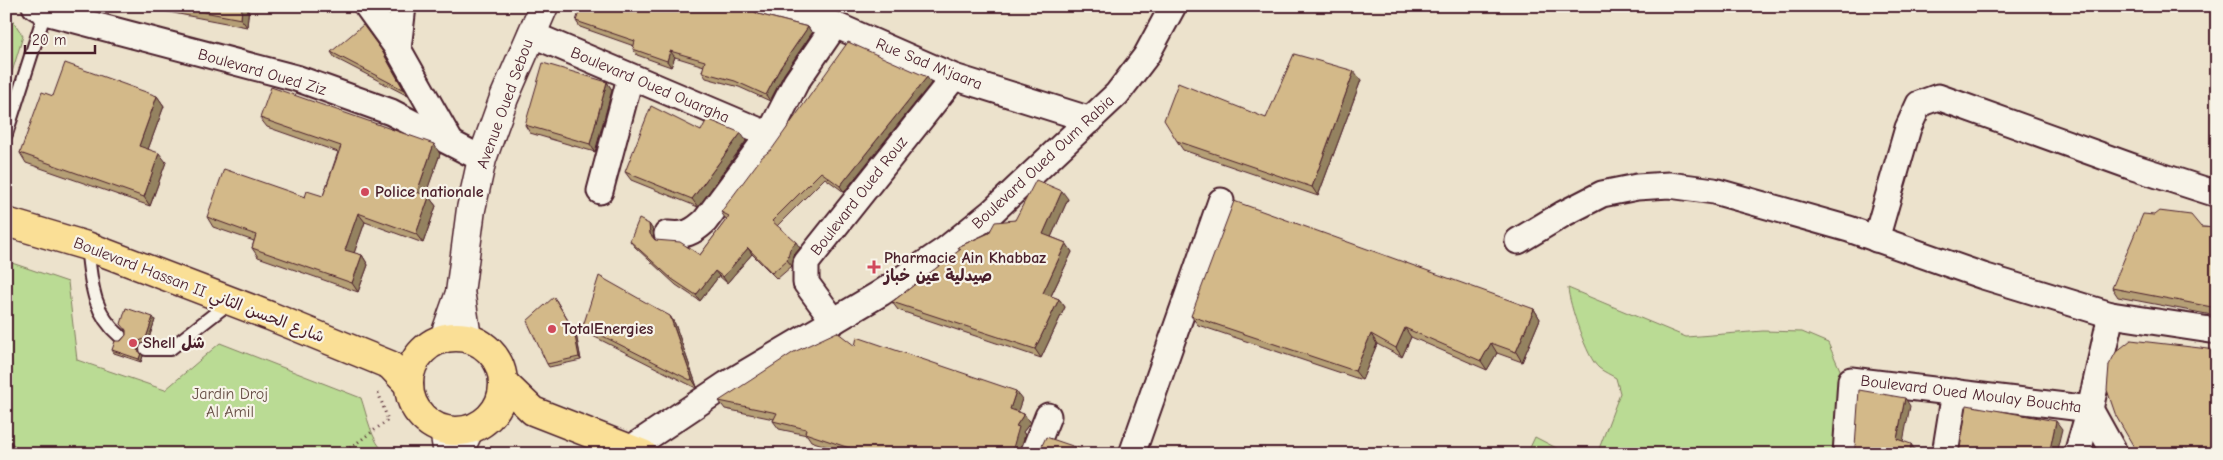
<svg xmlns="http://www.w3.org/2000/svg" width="2223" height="460" font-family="'Comic Neue','Playpen Sans Arabic',sans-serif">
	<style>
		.green { fill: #badb94; stroke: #827d60 }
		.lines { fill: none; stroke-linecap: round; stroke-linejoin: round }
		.lane-casing { stroke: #4a1f2b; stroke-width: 16 }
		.street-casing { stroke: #4a1f2b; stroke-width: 29 }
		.secondary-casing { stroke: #4a1f2b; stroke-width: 31 }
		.primary-casing { stroke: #4a1f2b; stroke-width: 31 }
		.path { stroke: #4a1f2b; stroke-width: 3; stroke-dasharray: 1 4; stroke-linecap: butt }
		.lane { stroke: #f7f3e8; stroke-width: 12 }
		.street { stroke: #f7f3e8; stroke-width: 25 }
		.secondary { stroke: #f7f3e8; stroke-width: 28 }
		.primary { stroke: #fadf96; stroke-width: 28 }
		.wall { fill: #b59f76; stroke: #4a1f2b }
		.shaded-wall { fill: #948260; stroke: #4a1f2b }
		.building { fill: #d3b989; stroke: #4a1f2b }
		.poi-dot { fill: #d1495b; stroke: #f7f3e8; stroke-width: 2 }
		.labels { text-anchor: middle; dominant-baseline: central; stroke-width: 4.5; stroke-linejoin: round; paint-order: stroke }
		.street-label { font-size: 16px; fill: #4a1f2b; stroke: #f7f3e8 }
		.poi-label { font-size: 16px; font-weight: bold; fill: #4a1f2b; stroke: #f7f3e8; text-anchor: start }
		.park-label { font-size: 16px; fill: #664e45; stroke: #f7f3e8 }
	</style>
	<rect width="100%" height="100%" fill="#ece2cc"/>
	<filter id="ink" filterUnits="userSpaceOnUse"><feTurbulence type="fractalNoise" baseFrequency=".02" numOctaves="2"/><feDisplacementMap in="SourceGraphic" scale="10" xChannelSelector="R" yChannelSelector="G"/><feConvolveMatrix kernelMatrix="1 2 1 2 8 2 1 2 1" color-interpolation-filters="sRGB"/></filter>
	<g filter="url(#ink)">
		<g class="green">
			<polygon points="6,10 23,36 6,92"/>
			<path d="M6 261 68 282 77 360 165 390 220 343 361 398C367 415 371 441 386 454H14L16 446 6 443Z"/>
			<path d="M1568 288 1686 337 1763 331 1802 332 1828 343 1841 372V397L1834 454H1597L1620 393 1616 378C1611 375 1604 372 1599 368 1587 359 1569 303 1568 288Z"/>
			<polygon points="1535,437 1568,454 1527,454"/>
		</g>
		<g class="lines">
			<g class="lane-casing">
				<g id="lane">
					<polyline points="6,134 45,12"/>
					<path d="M87 246C91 280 92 313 120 336"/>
					<polyline points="146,349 170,349 230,302"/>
				</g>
			</g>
			<g class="street-casing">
				<g id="street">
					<polyline points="35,6 45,12 296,78 391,112 482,159"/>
					<polyline points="367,6 398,49 450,141"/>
					<polyline points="767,6 835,25 954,77 1091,120"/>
					<polyline points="531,34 769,135"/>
					<polyline points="398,49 403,6"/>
					<polyline points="600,191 630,78"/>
					<path d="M667 234C685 236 692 233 705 221L769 135 796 82 835 25"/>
					<polyline points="1876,239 1908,128 1919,104 1938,97 2133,167 2217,194"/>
					<polyline points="1518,241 1563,214 1602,194 1637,187 1669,185 1714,191 1849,229 1983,276 2111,315 2217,331"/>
					<polyline points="834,321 806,283 806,263 954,77"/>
					<polyline points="630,449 727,384 881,293 945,250 992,212 1117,94 1146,56 1173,6"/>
					<polyline points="1033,454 1048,416"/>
					<polyline points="1132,454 1221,201"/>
					<polyline points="1846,454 1851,380 2090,409 2115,454"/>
					<polyline points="1945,454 1955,392"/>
					<polyline points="2077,454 2090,409 2111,315"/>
				</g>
			</g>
			<g class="secondary-casing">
				<g id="secondary">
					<polyline points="461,297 467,338"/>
					<polyline points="444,338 460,293 471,209 482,159 504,98 544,6"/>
					<polyline points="444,430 448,454"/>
					<polyline points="458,454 469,430"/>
				</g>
			</g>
			<g class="primary-casing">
				<g id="primary">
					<polyline points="6,222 87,246 270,316 390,365 409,385"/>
					<circle cx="456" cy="384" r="47"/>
					<polyline points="504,383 533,411 643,454"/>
				</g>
			</g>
			<polyline class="path" points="342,454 388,420 378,392"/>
			<use href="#lane" class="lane"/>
			<use href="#street" class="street"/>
			<use href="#secondary" class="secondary"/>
			<use href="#primary" class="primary"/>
		</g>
		<g class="wall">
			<polygon points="145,6 249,6 247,27 147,8"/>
			<polygon points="755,11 758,14 808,27 812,33 784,74 770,101 739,87 706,78 702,72 704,66 675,57 671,67 637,55 633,49 634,46 580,27 576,21"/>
			<polygon points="331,52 386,57 408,96 335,58"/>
			<polygon points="1361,80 1318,196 1183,150 1177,141 1266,118"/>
			<polygon points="607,82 612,90 595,152 530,133 525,125"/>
			<polygon points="931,83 844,192 825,178 777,226 800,248 794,255 792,266 777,279 752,254 727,283 719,276 700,301 676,285 635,247 630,241 649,224 653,230 654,239 655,240 700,255 727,219 725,218 721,212"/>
			<polygon points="53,96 157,96 164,106 148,149 166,162 150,206 26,163 20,153"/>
			<polygon points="260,118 440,154 425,195 429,197 436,206 423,243 365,222 354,253 362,255 368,265 358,292 258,257 252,248 254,241 213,227 207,217 305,197 323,196 338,152 267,127"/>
			<polygon points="701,131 746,141 698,207 631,180 625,172"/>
			<polygon points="1068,199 1051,237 1066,243 1072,252 1051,296 1059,299 1065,307 1041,358 898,310 892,302 960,250 958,247 1015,220"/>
			<polygon points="2201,227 2217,228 2217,316 2118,297 2112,288"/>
			<polygon points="1534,309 1540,319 1522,362 1497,353 1487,370 1411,337 1402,357 1377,344 1362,380 1198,325 1191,316"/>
			<polygon points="670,316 675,324 697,387 696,388 589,334 583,326"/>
			<polygon points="155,320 148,341 139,345 139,351 143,356 141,362 114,353 112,350 126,335 126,331"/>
			<polygon points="576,334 581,360 549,367 547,364"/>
			<polygon points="855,346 1022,399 1017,412 1024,414 1030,423 1023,432 1025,435 1019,454 848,454 811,441 807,435 779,429 773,421 774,419 725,409 719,401"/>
			<polygon points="2109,365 2217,454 2138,454"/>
		</g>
		<g class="shaded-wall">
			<polygon points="242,6 249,6 247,27 241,19"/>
			<polygon points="808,27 812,33 784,74 770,101 766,95 780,68"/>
			<polygon points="382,51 386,57 408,96 404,90"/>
			<polygon points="670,51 675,57 671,67 667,61"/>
			<polygon points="1354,71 1361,80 1318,196 1312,187"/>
			<polygon points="927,77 931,83 844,192 840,186"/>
			<polygon points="607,82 612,90 595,152 590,144"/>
			<polygon points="157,96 164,106 146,155 139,146"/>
			<polygon points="741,133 746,141 698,207 692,199"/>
			<polygon points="434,144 440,154 423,202 417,192"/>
			<polygon points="159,153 166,162 150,206 144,197"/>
			<polygon points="1062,191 1068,199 1049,242 1043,234"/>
			<polygon points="429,197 436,206 423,243 416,234"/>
			<polygon points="358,213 365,222 352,259 345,250"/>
			<polygon points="649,224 653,230 654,240 650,234"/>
			<polygon points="796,242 800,248 794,255 792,266 787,260 790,249"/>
			<polygon points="1066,243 1072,252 1048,302 1043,293"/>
			<polygon points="748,248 752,254 727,283 723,277"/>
			<polygon points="362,255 368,265 358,292 352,283"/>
			<polygon points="715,271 719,276 700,301 696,295"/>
			<polygon points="1059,299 1065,307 1041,358 1035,349"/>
			<polygon points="556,300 576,334 581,360 579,357"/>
			<polygon points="1534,309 1540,319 1522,362 1516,352"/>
			<polygon points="670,316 675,324 697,387 692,379"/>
			<polygon points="153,317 155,320 148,341 146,338"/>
			<polygon points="1405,328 1411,337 1402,357 1396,348"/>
			<polygon points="1371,334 1377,344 1362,380 1355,371"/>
			<polygon points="137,342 139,345 139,353 137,350"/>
			<polygon points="1491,343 1497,353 1487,370 1481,361"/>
			<polygon points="141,353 143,356 141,362 139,359"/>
			<polygon points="1016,391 1022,399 1016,417 1010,409"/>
			<polygon points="1905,398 1910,406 1902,447 1897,439"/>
			<polygon points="1024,414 1030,423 1023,432 1025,435 1019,454 1016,454 1013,448 1016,426"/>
			<polygon points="2056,421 2062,429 2056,454 2049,454"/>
			<polygon points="10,440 15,448 13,454 6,454 6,448"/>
			<polygon points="1911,444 1916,452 1916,454 1910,454"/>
		</g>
		<g class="building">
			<polygon points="172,6 242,6 241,19"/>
			<polygon points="581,6 751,6 752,10 758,14 808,27 780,68 766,95 735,81 702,72 705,61 670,51 667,61 633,49 635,41 576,21"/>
			<polygon points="363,25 382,51 404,90 331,52"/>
			<polygon points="848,42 927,77 840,186 821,172 772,221 796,242 790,249 787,260 772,273 748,248 723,277 715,271 696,295 672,279 630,241 639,219 649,224 650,234 655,240 680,242 700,255 729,216 721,212 762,157 772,149"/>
			<polygon points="1294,54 1354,71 1312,187 1177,141 1164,120 1178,83 1266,118"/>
			<polygon points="65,63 157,96 139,146 159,153 144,197 20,153 42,92 53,96"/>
			<polygon points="543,63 607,82 590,144 525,125"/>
			<polygon points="271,87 434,144 417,192 429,197 416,234 358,213 345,250 362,255 352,283 252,248 256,235 207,217 224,169 305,197 307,191 323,196 341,146 260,118"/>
			<polygon points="651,106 701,131 707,119 741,133 692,199 625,172"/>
			<polygon points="1036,180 1062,191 1043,234 1066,243 1043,293 1059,299 1035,349 892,302 961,249 958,247 989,233 995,222 1015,220"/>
			<polygon points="1234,201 1534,309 1516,352 1491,343 1481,361 1405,328 1396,348 1371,334 1355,371 1191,316"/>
			<polygon points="2159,211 2191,215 2201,227 2217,228 2217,308 2112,288 2143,214 2154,215"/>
			<polygon points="599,276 670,316 692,379 690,380 583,326"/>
			<polygon points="554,297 574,331 579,357 547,364 527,321"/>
			<polygon points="126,308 153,317 146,338 137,342 137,350 141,353 139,359 112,350 115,341 121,341 126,335 126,330 121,324"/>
			<polygon points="837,332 855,346 857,337 1016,391 1010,409 1024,414 1016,426 1019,427 1013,448 1016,454 867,454 805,433 806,429 773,421 777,413 719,401 794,352"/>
			<polygon points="2131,340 2217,350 2217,454 2192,454 2187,448 2178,454 2138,454 2116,416 2107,390 2109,365 2116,352"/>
			<polygon points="1859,390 1905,398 1897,439 1911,444 1910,454 1851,454 1855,447"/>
			<polygon points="1967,405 2056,421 2049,454 1959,454"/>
			<polygon points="1046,437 1096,454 1038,454"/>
			<polygon points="6,439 10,440 6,448"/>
		</g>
	</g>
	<g class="poi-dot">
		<circle cx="365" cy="192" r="5"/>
		<path d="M871.5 259.5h5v5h5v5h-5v5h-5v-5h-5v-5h5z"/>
		<circle cx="552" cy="329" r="5"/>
		<circle cx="133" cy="343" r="5"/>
	</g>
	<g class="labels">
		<g class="street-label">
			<text transform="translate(929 64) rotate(22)">Rue Sad M'jaara</text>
			<text transform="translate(262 72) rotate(16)">Boulevard Oued Ziz</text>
			<text transform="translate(650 85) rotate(23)">Boulevard Oued Ouargha</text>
			<text transform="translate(505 104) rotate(-70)">Avenue Oued Sebou</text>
			<text transform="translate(1043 162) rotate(-43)">Boulevard Oued Oum Rabia</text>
			<text transform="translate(859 196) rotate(-52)">Boulevard Oued Rouz</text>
			<text transform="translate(199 290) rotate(21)">Boulevard Hassan II شارع الحسن الثاني</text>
			<text transform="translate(1971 394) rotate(7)">Boulevard Oued Moulay Bouchta</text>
		</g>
		<g class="poi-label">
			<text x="375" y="192">Police nationale</text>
			<text x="884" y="258">Pharmacie Ain Khabbaz<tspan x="884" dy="18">صيدلية عين خباز</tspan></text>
			<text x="562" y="329">TotalEnergies</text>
			<text x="143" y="343">Shell شل</text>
		</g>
		<g class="park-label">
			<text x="230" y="394">Jardin Droj<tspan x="230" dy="18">Al Amil</tspan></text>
		</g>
	</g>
	<rect width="2223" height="460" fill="none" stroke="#f7f3e8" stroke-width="25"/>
	<rect x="12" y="12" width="2198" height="435" fill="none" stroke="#4a1f2b" stroke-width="2" filter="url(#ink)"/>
	<path d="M25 45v8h70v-8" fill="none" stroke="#4a1f2b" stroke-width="2.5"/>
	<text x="32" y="45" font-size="15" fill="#4a1f2b" stroke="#f7f3e8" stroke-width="4" paint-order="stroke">20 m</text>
</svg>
